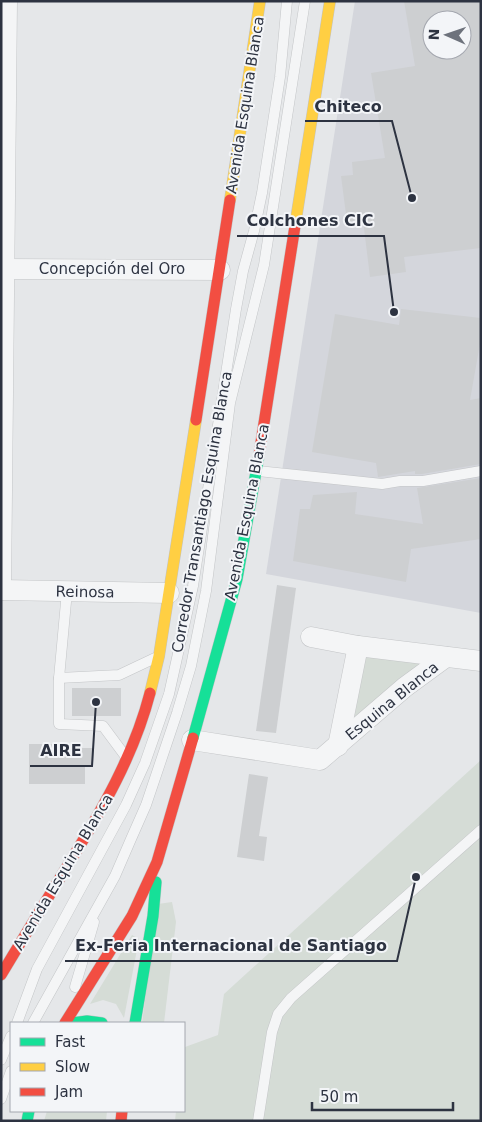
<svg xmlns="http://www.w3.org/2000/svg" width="482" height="1122" font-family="'DejaVu Sans',sans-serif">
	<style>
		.built { fill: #d4d6dc; fill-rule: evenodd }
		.green { fill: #d5dcd6 }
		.building { fill: #cdcfd1; fill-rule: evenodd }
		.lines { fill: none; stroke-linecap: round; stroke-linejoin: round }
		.lane-casing { stroke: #c3c5c7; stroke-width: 11 }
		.street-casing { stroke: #c3c5c7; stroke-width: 21 }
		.fast-casing { stroke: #c2c4c6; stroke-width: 12 }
		.slow-casing { stroke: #c2c4c6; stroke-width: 12 }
		.jam-casing { stroke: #c2c4c6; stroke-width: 12 }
		.lane { stroke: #f4f5f6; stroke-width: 10 }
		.street { stroke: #f4f5f6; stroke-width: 20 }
		.fast { stroke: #16e098; stroke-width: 11 }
		.slow { stroke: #ffcf43; stroke-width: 11 }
		.jam { stroke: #f24e42; stroke-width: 11 }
		.labels { text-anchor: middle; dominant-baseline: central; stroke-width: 4; stroke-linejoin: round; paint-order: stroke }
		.street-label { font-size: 15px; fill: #2d3341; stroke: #f3f5f8 }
		.leader { fill: none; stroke: #2d3341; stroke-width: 2 }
		.callout-dot { fill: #2d3341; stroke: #f3f5f8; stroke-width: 2 }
		.callout-label { font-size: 16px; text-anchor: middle; font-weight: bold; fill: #2d3341; stroke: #f3f5f8; stroke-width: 4; stroke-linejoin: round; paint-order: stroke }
	</style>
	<rect width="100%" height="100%" fill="#e5e7e9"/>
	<path class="built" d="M355 1H481V613L266 574ZM432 20H462V50H432Z"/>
	<g class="green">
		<polygon points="365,655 427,660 350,727"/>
		<polygon points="481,760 481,1121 175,1121 176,1111 184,1111 185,1047 218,1035 224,994"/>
		<polygon points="172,902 176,922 164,1023 142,1023 158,904"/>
		<polygon points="132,935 139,939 124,1018 116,1004 103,1000 90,1004"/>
		<polygon points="47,1111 107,1111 106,1121 44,1121"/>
	</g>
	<g class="building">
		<path d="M404 1H481V248L404 257 406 272 370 277 363 220 347 222 341 176 353 175 352 162 385 158 371 73 415 66ZM432 20H462V50H432Z"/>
		<polygon points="401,309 481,318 481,338 470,400 481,398 481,464 422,474 415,474 415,471 378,477 376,463 312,452 335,314 399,325"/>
		<polygon points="481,478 481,539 411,549 406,582 293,561 300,509 310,509 313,495 357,492 355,514 423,524 417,488"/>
		<polygon points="277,585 296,588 276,733 256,731"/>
		<rect x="72" y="688" width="49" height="28"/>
		<polygon points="29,744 79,744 79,748 94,748 93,766 85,766 85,784 29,784"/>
		<polygon points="249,774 268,777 259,836 267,837 264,861 237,857"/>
	</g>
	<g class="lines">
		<g class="lane-casing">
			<g id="lane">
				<polyline points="258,471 382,484 400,481 423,481 481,471"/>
				<polyline points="67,591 59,678 119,675 155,658"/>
				<polyline points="59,678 59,724 103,726 126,757"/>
				<polyline points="75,987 94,922"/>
				<polyline points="17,1023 37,969 126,805 145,763 169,694 193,586 236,309 243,271 254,231 262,193 280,77 287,1"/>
				<polyline points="33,1023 115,876 131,839 146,805 177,713 191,666 206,591 230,403 264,265 305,1"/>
				<polyline points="1,1060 11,1036"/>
				<polyline points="1,1099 11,1071"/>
				<polyline points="258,1121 272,1032 278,1014 291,998 481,830"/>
			</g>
		</g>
		<g class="street-casing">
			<g id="street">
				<polyline points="4,269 220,270"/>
				<polyline points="1,590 7,1"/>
				<polyline points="1,590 169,593"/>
				<polyline points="311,637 358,646 481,661"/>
				<polyline points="192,740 320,760 405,687 446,657"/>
				<polyline points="338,746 358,646"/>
			</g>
		</g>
		<g class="fast-casing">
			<g id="fast">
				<polyline points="193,738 237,579 259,455"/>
				<polyline points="72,1023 87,1021 102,1023"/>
				<polyline points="135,1023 153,916 156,882"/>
				<polyline points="27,1121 29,1111"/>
			</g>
		</g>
		<g class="slow-casing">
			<g id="slow">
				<polyline points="230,200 260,1"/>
				<polyline points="295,226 330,1"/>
				<polyline points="150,693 159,656 196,420"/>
			</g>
		</g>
		<g class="jam-casing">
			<g id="jam">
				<polyline points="196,420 230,200"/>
				<polyline points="259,455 295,226"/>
				<path d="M1 975C23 938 46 901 68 865 102 810 134 755 150 693"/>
				<polyline points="65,1023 132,916 157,862 193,738"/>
				<polyline points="121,1121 122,1111"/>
			</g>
		</g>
		<use href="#lane" class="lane"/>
		<use href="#street" class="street"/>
		<use href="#fast" class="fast"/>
		<use href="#slow" class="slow"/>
		<use href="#jam" class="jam"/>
	</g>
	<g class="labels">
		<g class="street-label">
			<text transform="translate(245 105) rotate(-81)">Avenida Esquina Blanca</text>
			<text x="112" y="269">Concepción del Oro</text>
			<text transform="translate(202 512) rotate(-80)">Corredor Transantiago Esquina Blanca</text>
			<text transform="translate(247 512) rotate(-79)">Avenida Esquina Blanca</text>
			<text transform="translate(85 592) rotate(1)">Reinosa</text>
			<text transform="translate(392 701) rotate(-39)">Esquina Blanca</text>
			<text transform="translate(63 872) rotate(-59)">Avenida Esquina Blanca</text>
		</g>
	</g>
	<path class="leader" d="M412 198L392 121H305M394 312L384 236H237M96 702L92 766H30M416 877L397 961H65"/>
	<g class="callout-dot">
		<circle cx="412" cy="198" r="5"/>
		<circle cx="394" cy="312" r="5"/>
		<circle cx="96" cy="702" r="5"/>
		<circle cx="416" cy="877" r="5"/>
	</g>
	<g class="callout-label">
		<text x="348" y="112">Chiteco</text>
		<text x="310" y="226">Colchones CIC</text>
		<text x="61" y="756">AIRE</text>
		<text x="231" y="951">Ex-Feria Internacional de Santiago</text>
	</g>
	<rect width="482" height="1122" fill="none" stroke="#2d3341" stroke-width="5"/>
	<rect x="10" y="1022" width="175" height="90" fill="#f3f5f8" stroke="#a4a7af"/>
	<rect x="20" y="1038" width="25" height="8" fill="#16e098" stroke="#a4a7af"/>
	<text x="55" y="1047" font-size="15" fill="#2d3341">Fast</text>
	<rect x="20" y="1063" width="25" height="8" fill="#ffcf43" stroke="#a4a7af"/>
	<text x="55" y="1072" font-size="15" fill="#2d3341">Slow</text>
	<rect x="20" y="1088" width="25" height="8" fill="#f24e42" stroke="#a4a7af"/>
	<text x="55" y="1097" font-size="15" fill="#2d3341">Jam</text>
	<g transform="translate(447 35) rotate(272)"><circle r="24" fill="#f3f5f8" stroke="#a4a7af"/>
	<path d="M0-4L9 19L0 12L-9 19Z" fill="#6d727c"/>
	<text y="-8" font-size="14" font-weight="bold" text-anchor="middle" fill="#2d3341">N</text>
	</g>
	<path d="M312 1102v8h141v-8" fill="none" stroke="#2d3341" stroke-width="2.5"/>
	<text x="320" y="1102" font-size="15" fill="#2d3341" stroke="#f3f5f8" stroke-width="4" paint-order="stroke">50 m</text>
</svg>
